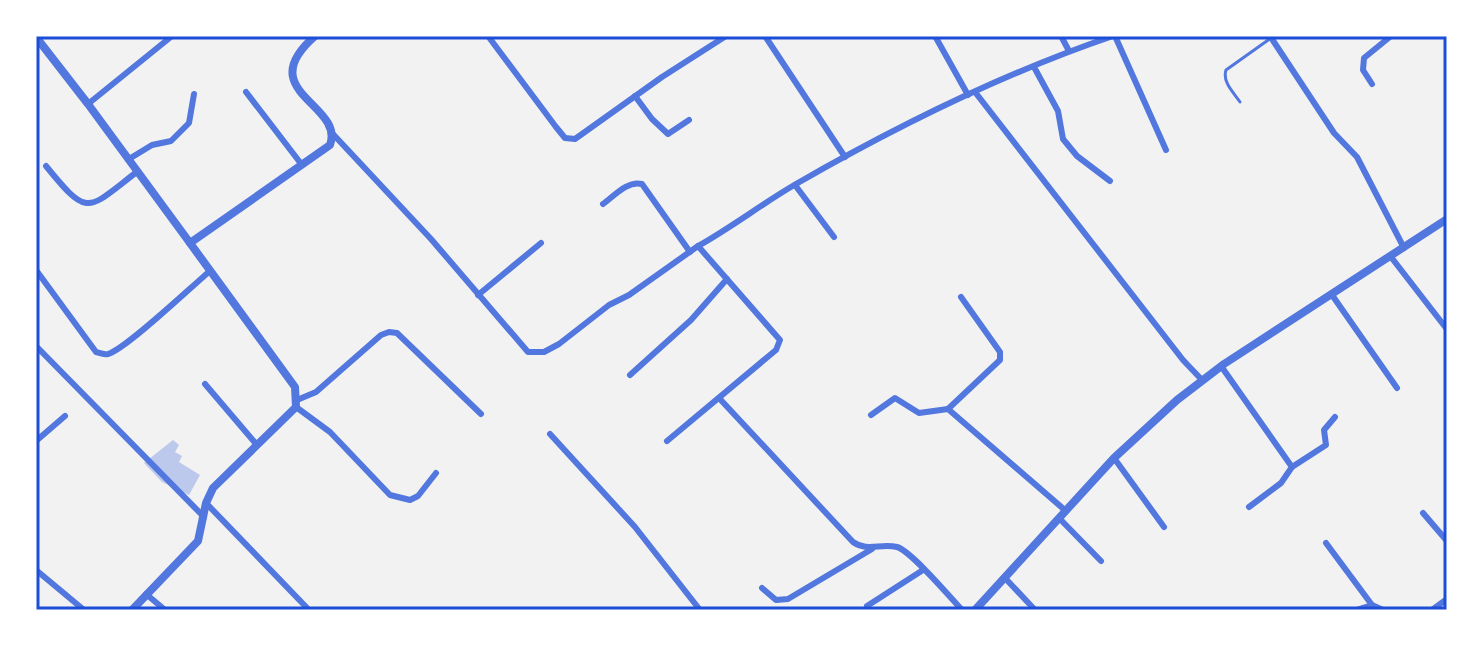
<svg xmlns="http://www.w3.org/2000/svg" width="1483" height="646" font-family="'Noto Serif',serif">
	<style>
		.building { fill: #bdc9ec }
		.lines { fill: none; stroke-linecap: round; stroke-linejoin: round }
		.service { stroke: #5277de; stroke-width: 3 }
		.minor { stroke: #5277de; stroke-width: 6 }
		.tertiary { stroke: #5277de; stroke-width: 8 }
		.neatline { fill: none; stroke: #1d4ed8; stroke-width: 3 }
	</style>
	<rect width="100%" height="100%" fill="#f2f2f2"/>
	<polygon class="building" points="173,440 179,445 175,452 182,456 179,462 200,475 189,495 162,482 144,463"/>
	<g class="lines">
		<path class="service" d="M1240 102C1234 93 1222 82 1226 70L1271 38"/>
		<g class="minor">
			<polyline points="488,36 556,127 565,138 575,139 662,77 726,36"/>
			<polyline points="765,36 845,157"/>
			<polyline points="935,36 968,95"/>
			<polyline points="1061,36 1069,51"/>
			<polyline points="1115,36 1166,150"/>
			<polyline points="1270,36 1334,133 1357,157 1404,248"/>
			<polyline points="1034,67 1058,111 1063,139 1077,156 1110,181"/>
			<polyline points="1372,84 1363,70 1364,58 1391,36"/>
			<polyline points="246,92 302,165"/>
			<polyline points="975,92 1183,360 1202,380"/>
			<polyline points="635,96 652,119 668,134 689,120"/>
			<polyline points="88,104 172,36"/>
			<polyline points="332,133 431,239 528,352 544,352 559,344 609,305 629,295 698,246"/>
			<polyline points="129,159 152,145 171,141 189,123 194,94"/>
			<path d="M46 166C89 219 87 210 138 171"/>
			<polyline points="795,185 834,237"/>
			<path d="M603 204C614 196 628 180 642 184L690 252"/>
			<polyline points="1391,257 1446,328"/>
			<path d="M36 270 96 352C100 353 103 355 108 354 125 350 192 286 210 271"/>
			<polyline points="478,295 541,243"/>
			<polyline points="1332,295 1397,388"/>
			<polyline points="961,297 1000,352 1000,360 948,409 1066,511"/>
			<polyline points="36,346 204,517"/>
			<polyline points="1221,366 1292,467 1281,483 1249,507"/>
			<polyline points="630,375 691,320 727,279"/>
			<polyline points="205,384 257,445"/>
			<path d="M719 398 853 542C867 552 881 543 897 547 911 551 950 597 962 610"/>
			<polyline points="297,400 316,392 381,335 389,332 397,333 481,414"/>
			<polyline points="296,407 330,432 390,495 410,500 418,496 436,473"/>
			<polyline points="871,415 895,398 919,413 948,409"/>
			<polyline points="550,434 635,527 700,610"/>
			<polyline points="36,441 65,416"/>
			<path d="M667 441 776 350 780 340 698 246C732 227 763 203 796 184 897 126 1004 73 1113 36"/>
			<polyline points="1114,458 1164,527"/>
			<polyline points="1292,467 1326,445 1324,430 1335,417"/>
			<polyline points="206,503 309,610"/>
			<polyline points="1423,513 1447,541"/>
			<polyline points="1059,518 1101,561"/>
			<polyline points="1326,543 1372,605"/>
			<polyline points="36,570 84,610"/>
			<polyline points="1005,578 1035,610"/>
			<polyline points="762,588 776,600 788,599 872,549"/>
			<polyline points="146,594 165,610"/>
			<polyline points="867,606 923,570"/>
			<polyline points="1356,610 1372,605 1383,610"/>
			<polyline points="1432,610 1447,599"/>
		</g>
		<g class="tertiary">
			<polyline points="36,37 88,104 190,243"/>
			<path d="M132 610 198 541 206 503 213 488 296 407 295 387 190 243 330 145C345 104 251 92 315 36"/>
			<polyline points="975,610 1114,458 1177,400 1224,364 1447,219"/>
		</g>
	</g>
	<rect width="1483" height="646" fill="none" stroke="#ffffff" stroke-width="76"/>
	<rect x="38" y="38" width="1407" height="570" class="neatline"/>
</svg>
